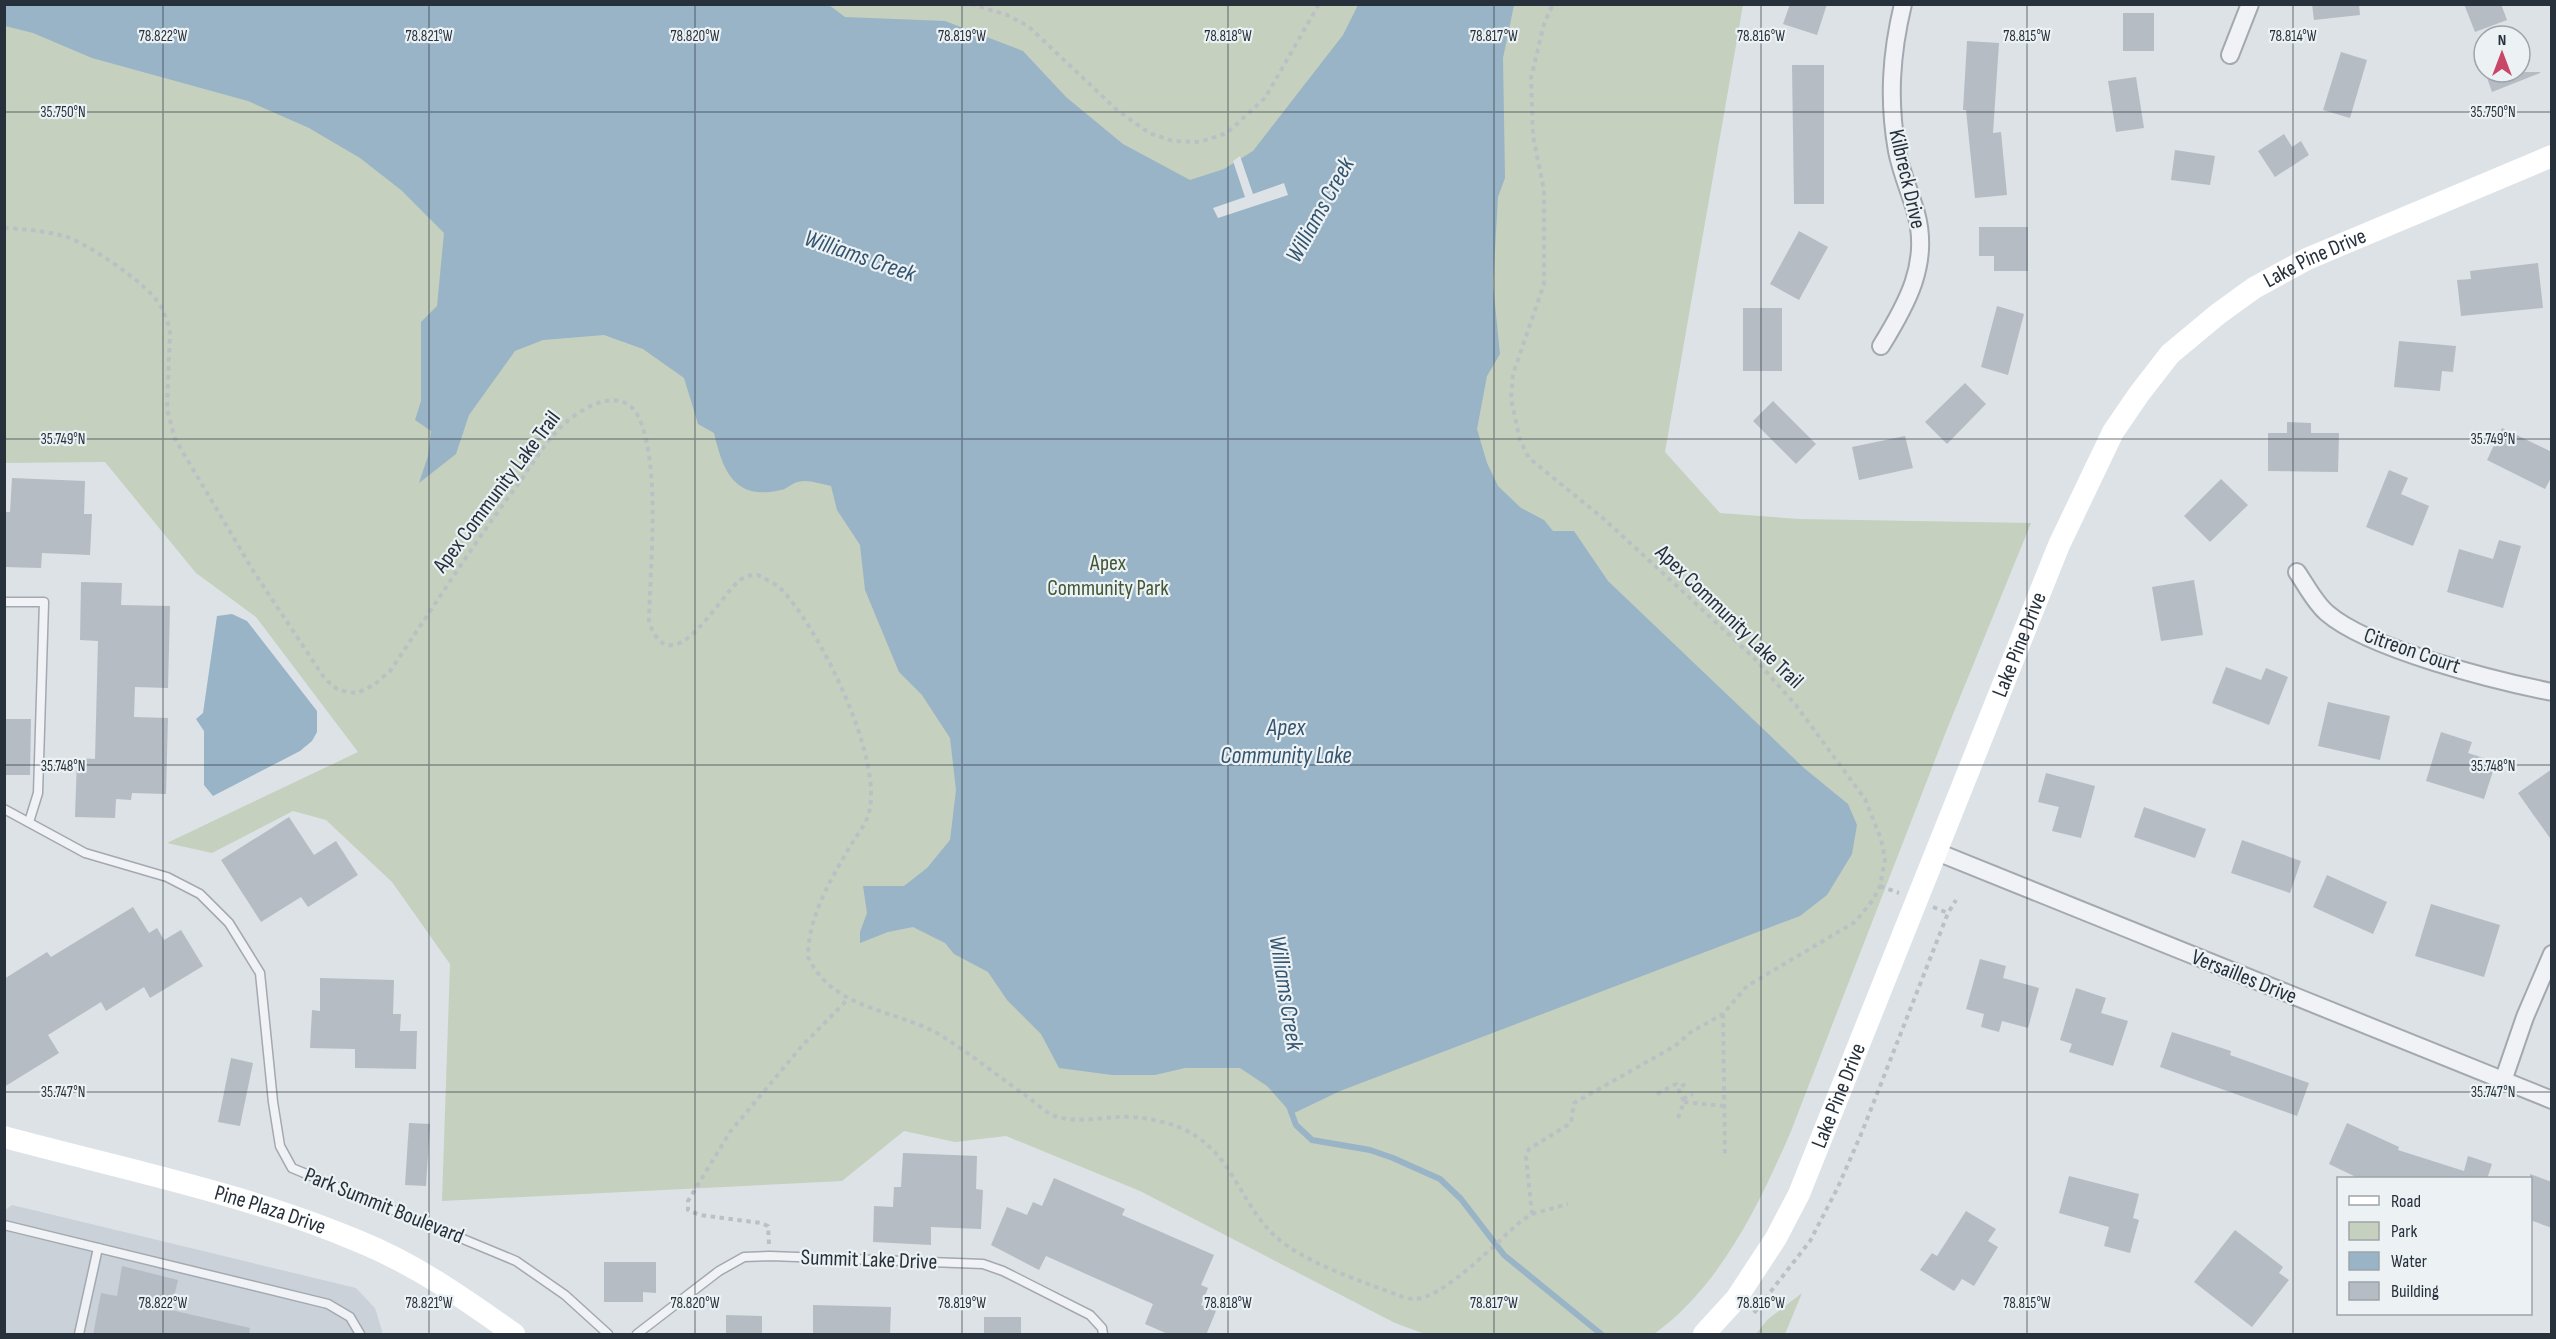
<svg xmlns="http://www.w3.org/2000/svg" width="2556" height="1339" font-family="'Sofia Sans Condensed',sans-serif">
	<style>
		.built { fill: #cbd1d8 }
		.green { fill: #c5d0bf }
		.water { fill: #99b4c6 }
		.pier { fill: #dde2e6 }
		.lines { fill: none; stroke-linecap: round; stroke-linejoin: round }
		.stream { stroke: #99b4c6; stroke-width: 6 }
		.building { fill: #b5bcc3 }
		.lane-casing { stroke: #a3a9b0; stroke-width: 11 }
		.street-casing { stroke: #a3a9b0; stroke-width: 20 }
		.path { stroke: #bcc0c5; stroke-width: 4; stroke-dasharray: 4.5 4.5; stroke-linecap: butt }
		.lane { stroke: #f0f2f5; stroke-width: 8 }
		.street { stroke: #f0f2f5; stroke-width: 16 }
		.secondary { stroke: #fff; stroke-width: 22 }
		.ticks { fill: none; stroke: #27313c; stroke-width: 1.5; stroke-opacity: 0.45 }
		.labels { text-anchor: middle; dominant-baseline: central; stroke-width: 4.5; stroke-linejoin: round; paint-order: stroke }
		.street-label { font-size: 22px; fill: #27313c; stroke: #ecf1f4 }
		.park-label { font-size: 22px; fill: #405735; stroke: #ecf1f4 }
		.water-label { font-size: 24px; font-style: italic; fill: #33546e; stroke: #ecf1f4 }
		.ticks-label { font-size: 15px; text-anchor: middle; fill: #27313c; stroke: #ecf1f4; stroke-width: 4.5; stroke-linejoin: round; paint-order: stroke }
	</style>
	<rect width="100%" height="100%" fill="#dde2e6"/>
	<polygon class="built" points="12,1205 356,1288 375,1308 383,1334 5,1334 4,1211"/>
	<g class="green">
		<path d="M1272 4 1743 5 1665 452 1720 513 1799 519 2031 523 1947 729 1791 1131C1760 1203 1720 1287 1654 1334H1425L1395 1323 1140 1191 1006 1136 955 1142 904 1131 842 1181 442 1201 450 964 392 882 326 820 293 811 212 853 167 843 358 752 256 617 196 573 105 462 5 463 4 5Z"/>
		<polygon points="1802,1293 1785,1334 1756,1334 1767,1320"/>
	</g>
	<g class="water">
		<path d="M5 4 829 5 845 17 945 21 1023 51 1066 97 1123 144 1190 180 1224 169 1253 151 1343 35 1358 5H1514L1503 58 1505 178 1498 197 1493 285 1500 354 1487 376 1477 429 1487 463 1498 486 1521 508 1544 520 1553 531H1574L1608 581 1804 768 1848 804 1857 825 1852 854 1827 895 1800 916 1340 1091 1292 1114 1267 1086 1240 1068H1185L1155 1075H1112L1059 1068 1041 1034 1007 1000 988 972 954 954 945 943 913 927 888 932 860 943V932L867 913 863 886H904L927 868 950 840 956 790 950 738 922 695 899 672 865 590 860 545 837 510 831 486C821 484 807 479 798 482 792 483 787 489 781 490 735 501 723 472 714 433L698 424 684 378 643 349 604 335 543 340 515 351 469 415 456 454 419 483 428 456 431 431 415 420 421 401V322L437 306 444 233 401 190 360 158 309 128 248 101 92 58 33 33 5 26Z"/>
		<polygon points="232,614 247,621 317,711 317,732 312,741 300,751 213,796 204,785 204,731 196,719 203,713 217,616"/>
	</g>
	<polygon class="pier" points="1240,156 1253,194 1284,183 1288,195 1218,218 1213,208 1245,197 1233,161"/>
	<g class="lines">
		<polyline class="stream" points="1289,1106 1296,1125 1312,1140 1370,1150 1393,1158 1440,1179 1461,1199 1504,1255 1601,1334"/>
	</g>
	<g class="building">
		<polygon points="1790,4 1827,4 1817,35 1783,24"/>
		<polygon points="2312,4 2359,4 2360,15 2314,20"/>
		<polygon points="2464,4 2501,4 2507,20 2475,32"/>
		<rect x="2123" y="13" width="31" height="38"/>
		<polygon points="1967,41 1999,43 1993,133 2001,132 2007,195 1975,198 1966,110 1963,110"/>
		<polygon points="2341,52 2367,60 2350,118 2323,110"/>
		<polygon points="1792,65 1824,65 1824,204 1794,204"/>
		<polygon points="2485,72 2540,72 2540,73 2492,92"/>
		<polygon points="2136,77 2144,128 2116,132 2108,81"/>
		<polygon points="2284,134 2292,147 2301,141 2309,155 2275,177 2258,151"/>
		<polygon points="2175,150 2215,156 2210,185 2171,180"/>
		<polygon points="1979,227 2028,227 2028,271 1994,271 1994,256 1979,256"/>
		<polygon points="1799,231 1828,247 1799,300 1770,284"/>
		<polygon points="2538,263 2543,308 2461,316 2457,280 2471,279 2470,271"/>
		<polygon points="1997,306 2024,314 2008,375 1981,367"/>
		<rect x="1743" y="308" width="39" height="63"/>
		<polygon points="2399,341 2456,346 2453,372 2442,371 2440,391 2394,387"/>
		<polygon points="1965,383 1986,404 1947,444 1925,422"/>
		<polygon points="1773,401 1816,444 1796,464 1753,421"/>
		<polygon points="2287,422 2311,423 2311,433 2339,433 2338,472 2268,471 2268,433 2287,433"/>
		<polygon points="2502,428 2552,452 2552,476 2545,489 2487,460"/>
		<polygon points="1905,436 1913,468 1859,480 1852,447"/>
		<polygon points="2389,470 2408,478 2401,494 2429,506 2413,546 2366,527"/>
		<polygon points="12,478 85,481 84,514 92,514 90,555 42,553 41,568 4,567 4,512 10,512"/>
		<polygon points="2221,479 2248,505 2210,542 2184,516"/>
		<polygon points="2499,540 2521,546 2503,608 2447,592 2459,549 2493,559"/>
		<polygon points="2194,580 2203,635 2161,641 2152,587"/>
		<polygon points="81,582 122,583 121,605 170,606 168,688 135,687 134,717 168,718 166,794 132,793 131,800 116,799 115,818 75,817 77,758 95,759 98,641 80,640"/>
		<polygon points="2226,667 2261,680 2266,668 2288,677 2269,725 2212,703"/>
		<polygon points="2328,702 2390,716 2380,760 2318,746"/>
		<polygon points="4,719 31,719 30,775 4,775"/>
		<polygon points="2441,732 2472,742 2468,753 2496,762 2484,799 2426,781"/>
		<polygon points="2552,769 2552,841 2518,793"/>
		<polygon points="2046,773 2095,786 2081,838 2052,831 2059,807 2038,802"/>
		<polygon points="2144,807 2206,829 2195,858 2134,837"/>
		<polygon points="289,817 314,855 336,841 358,875 308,907 301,897 261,922 221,860"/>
		<polygon points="2242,840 2301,861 2290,893 2231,873"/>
		<polygon points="2327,875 2387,902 2373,934 2313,907"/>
		<polygon points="2431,904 2500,925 2484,977 2415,956"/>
		<polygon points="133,907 149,933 157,928 164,940 181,930 203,966 150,998 144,987 106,1011 101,1002 48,1035 59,1053 4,1087 4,979 47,952 51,957"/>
		<polygon points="1980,959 2006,966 2003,978 2039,988 2028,1028 2002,1021 1999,1032 1981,1027 1984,1014 1966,1009"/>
		<polygon points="320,978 394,980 393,1014 401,1014 400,1031 417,1031 416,1069 355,1068 355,1049 310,1048 312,1010 320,1011"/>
		<polygon points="2076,988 2106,998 2101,1013 2128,1021 2113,1066 2069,1052 2072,1044 2060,1040"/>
		<polygon points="2172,1032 2231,1051 2230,1055 2309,1083 2297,1116 2160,1067"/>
		<polygon points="231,1058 253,1063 240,1126 218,1122"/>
		<polygon points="409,1123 430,1124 426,1186 405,1185"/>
		<polygon points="2347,1123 2399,1147 2398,1150 2464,1171 2468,1156 2492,1164 2487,1179 2360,1179 2329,1164"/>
		<polygon points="903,1153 977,1156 976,1189 983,1190 981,1229 931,1227 931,1245 873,1242 874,1206 893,1207 894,1187 901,1187"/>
		<polygon points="2530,1174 2552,1182 2552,1228 2530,1220"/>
		<polygon points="2069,1176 2139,1194 2133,1218 2139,1220 2130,1253 2104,1246 2109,1227 2059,1213"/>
		<polygon points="1054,1178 1125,1209 1122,1215 1214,1255 1201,1285 1208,1288 1201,1305 1216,1311 1206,1335 1170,1335 1145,1324 1153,1304 1046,1256 1039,1270 991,1245 1007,1207 1027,1215 1033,1202 1042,1206"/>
		<polygon points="1966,1211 1996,1229 1988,1241 1998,1247 1974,1286 1962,1279 1954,1291 1920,1270 1932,1253 1937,1256"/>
		<polygon points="2235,1230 2283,1267 2279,1273 2289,1280 2252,1327 2194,1282"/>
		<polygon points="604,1262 656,1262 656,1293 643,1292 643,1302 604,1302"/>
		<polygon points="122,1266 178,1280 171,1310 250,1328 249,1335 93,1335 101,1293 117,1296"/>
		<polygon points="813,1305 891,1307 890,1335 813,1335"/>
		<polygon points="726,1315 762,1316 762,1335 726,1335"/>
		<rect x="984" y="1317" width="37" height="18"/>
	</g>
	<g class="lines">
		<g class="lane-casing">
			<g id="lane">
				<polyline points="4,602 44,602 38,793 29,822"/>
				<polyline points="4,809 85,853 167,877 200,894 229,923 260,973 273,1102 280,1146 292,1168 516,1261 565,1295 608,1334"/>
				<polyline points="4,1225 328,1304 350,1317 360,1334"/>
				<polyline points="79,1334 98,1248"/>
				<polyline points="637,1334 719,1271 744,1257 770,1256 983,1264 1003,1271 1090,1315 1102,1328 1103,1334"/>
			</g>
		</g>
		<g class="street-casing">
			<g id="street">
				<polyline points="2230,55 2250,4"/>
				<path d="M1881 346C1907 304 1930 263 1916 213 1910 192 1901 172 1897 151 1888 100 1891 54 1903 4"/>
				<path d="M2297 572C2306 585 2315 603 2327 613 2368 649 2496 681 2552 692"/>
				<polyline points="1937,852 2552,1100"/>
				<polyline points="2503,1081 2525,1017 2552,954"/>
			</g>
		</g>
		<g class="path">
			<polyline points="971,4 1007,15 1028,26 1117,110 1149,133 1173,141 1200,142 1227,133 1265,98 1319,4"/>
			<path d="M4 228C25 229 44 231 64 236 87 243 136 277 152 295 162 305 167 318 170 332L167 409 175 439 254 572 325 679 337 689 347 692 357 693 374 685 390 671C433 608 473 544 519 483 532 465 544 444 560 428 578 409 623 382 639 418 661 467 650 567 649 622 672 686 716 600 740 580 745 576 751 575 758 575 765 579 775 583 781 589 819 628 886 762 868 816 864 827 855 838 849 848 830 881 808 917 808 957 835 1014 902 1008 948 1040 976 1058 1002 1079 1029 1098 1037 1104 1046 1113 1055 1116 1074 1123 1099 1118 1118 1117 1137 1116 1159 1120 1176 1126 1232 1147 1237 1200 1274 1235 1303 1263 1362 1281 1400 1296 1404 1297 1410 1299 1414 1299 1443 1299 1497 1242 1520 1222L1532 1214 1526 1157 1529 1149 1571 1123 1574 1103 1675 1046 1691 1032 1723 1014 1747 986 1855 922 1873 900 1880 886 1885 859 1881 839 1865 799 1795 704 1754 658 1677 586 1605 520 1529 458 1520 440 1511 399 1513 374 1544 284V190L1533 136 1531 78 1544 24 1553 4"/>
			<polyline points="1880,886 1899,893"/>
			<polyline points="1933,907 1948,913"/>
			<polyline points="1723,1014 1725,1155"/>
			<polyline points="1657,1094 1676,1084 1678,1088"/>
			<polyline points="1683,1099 1693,1094"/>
			<polyline points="1684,1102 1724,1106"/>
			<polyline points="1678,1118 1684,1102 1678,1088 1687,1083"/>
			<polyline points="1532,1214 1568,1204"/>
			<polyline points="769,1244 768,1226 761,1223 700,1215 688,1210 688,1201 730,1132 801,1047 848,999"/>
			<polyline points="1754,1313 1810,1241 1838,1187 1862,1132 1948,913 1956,900"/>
		</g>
		<use href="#lane" class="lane"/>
		<use href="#street" class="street"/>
		<g class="secondary">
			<path id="s1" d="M4 1137C123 1169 244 1193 358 1241 415 1264 465 1299 514 1334"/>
			<path id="s2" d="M1704 1334 1736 1299 1776 1238 1799 1194 2059 545 2113 432 2139 394 2170 354 2218 314 2254 288 2307 259 2552 156"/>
		</g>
	</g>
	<path class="ticks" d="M163 4V1334M429 4V1334M695 4V1334M962 4V1334M1228 4V1334M1494 4V1334M1761 4V1334M2027 4V1334M2293 4V1334M4 112H2552M4 439H2552M4 765H2552M4 1092H2552"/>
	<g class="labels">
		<g class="street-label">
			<text transform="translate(1907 179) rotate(77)">Kilbreck Drive</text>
			<text stroke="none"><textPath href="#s2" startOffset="1266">Lake Pine Drive</textPath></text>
			<text transform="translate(497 492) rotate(-53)">Apex Community Lake Trail</text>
			<text transform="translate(1729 617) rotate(44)">Apex Community Lake Trail</text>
			<text stroke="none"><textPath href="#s2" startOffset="762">Lake Pine Drive</textPath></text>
			<text transform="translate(2412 651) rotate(19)">Citreon Court</text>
			<text transform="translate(2244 977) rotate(22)">Versailles Drive</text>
			<text stroke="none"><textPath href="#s2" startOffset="276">Lake Pine Drive</textPath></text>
			<text transform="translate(384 1206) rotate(22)">Park Summit Boulevard</text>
			<text stroke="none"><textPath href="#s1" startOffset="276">Pine Plaza Drive</textPath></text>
			<text transform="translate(869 1260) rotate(2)">Summit Lake Drive</text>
		</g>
		<g class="park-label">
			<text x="1108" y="563">Apex<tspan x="1108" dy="25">Community Park</tspan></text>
		</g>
		<g class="water-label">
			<text transform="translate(1320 210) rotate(-61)">Williams Creek</text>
			<text transform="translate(860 256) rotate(19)">Williams Creek</text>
			<text x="1286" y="727">Apex<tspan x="1286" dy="28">Community Lake</tspan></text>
			<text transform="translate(1286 993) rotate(81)">Williams Creek</text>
		</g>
	</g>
	<g class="ticks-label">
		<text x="163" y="41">78.822°W</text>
		<text x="429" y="41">78.821°W</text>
		<text x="695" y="41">78.820°W</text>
		<text x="962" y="41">78.819°W</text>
		<text x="1228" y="41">78.818°W</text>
		<text x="1494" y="41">78.817°W</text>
		<text x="1761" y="41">78.816°W</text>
		<text x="2027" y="41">78.815°W</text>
		<text x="2293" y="41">78.814°W</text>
		<text x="63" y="117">35.750°N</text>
		<text x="2493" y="117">35.750°N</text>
		<text x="63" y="444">35.749°N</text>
		<text x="2493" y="444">35.749°N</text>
		<text x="63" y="771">35.748°N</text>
		<text x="2493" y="771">35.748°N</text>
		<text x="63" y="1097">35.747°N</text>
		<text x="2493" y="1097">35.747°N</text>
		<text x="163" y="1308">78.822°W</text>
		<text x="429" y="1308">78.821°W</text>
		<text x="695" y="1308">78.820°W</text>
		<text x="962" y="1308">78.819°W</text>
		<text x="1228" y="1308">78.818°W</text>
		<text x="1494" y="1308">78.817°W</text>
		<text x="1761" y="1308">78.816°W</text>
		<text x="2027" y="1308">78.815°W</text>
	</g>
	<rect width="2556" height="1339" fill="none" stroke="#27313c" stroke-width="12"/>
	<rect x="2337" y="1177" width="195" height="138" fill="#ecf1f4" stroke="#9da4aa" stroke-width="1.5"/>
	<rect x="2349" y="1196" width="30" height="9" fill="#ffffff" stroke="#9da4aa" stroke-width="1.5"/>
	<text x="2391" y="1207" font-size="18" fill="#27313c">Road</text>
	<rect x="2349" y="1222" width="30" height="18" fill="#c5d0bf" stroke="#9da4aa" stroke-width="1.5"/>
	<text x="2391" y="1237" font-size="18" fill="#27313c">Park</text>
	<rect x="2349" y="1252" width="30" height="18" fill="#99b4c6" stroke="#9da4aa" stroke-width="1.5"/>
	<text x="2391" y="1267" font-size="18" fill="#27313c">Water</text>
	<rect x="2349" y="1282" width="30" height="18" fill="#b5bcc3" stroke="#9da4aa" stroke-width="1.5"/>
	<text x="2391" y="1297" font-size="18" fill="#27313c">Building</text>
	<g transform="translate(2502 54)"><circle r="28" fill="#ecf1f4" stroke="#9da4aa" stroke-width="1.5"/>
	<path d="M0-4.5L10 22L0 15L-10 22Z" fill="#c84668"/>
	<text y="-9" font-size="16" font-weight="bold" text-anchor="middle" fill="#27313c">N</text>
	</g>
</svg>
